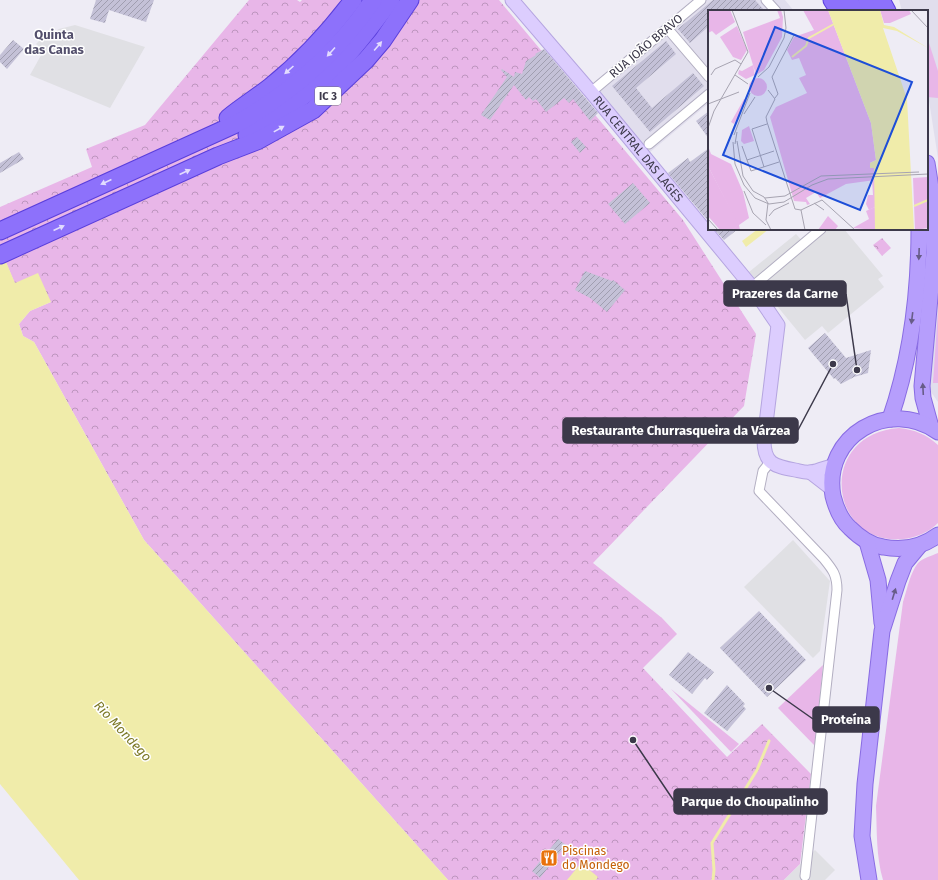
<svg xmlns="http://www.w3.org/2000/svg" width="938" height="880" font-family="'Fira Sans',sans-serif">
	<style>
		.residential { fill: #e1deed }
		.green { fill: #e8b6e8 }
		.forest { fill: url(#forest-crowns) }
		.parking { fill: #e0e0e4 }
		.water { fill: #f0ecaa }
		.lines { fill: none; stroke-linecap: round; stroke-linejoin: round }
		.stream { stroke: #f0ecaa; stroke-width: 3 }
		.building { fill: url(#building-hatch) }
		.street-casing { stroke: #b2aec1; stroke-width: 11 }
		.secondary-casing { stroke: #b5a5e0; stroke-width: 15 }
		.primary-casing { stroke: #896ce3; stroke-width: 17 }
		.highway-casing { stroke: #5a3fdc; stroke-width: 19 }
		.street { stroke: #fff; stroke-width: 9 }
		.secondary { stroke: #dccdfe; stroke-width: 13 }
		.primary { stroke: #b69efc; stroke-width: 15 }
		.highway { stroke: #8d71fb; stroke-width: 17 }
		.oneway { fill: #e2dcfe }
		.oneway2 { fill: #675c88 }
		.labels { text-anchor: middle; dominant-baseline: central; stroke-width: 3; stroke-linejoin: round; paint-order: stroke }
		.shield { fill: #fff; stroke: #767480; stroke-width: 1 }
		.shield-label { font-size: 11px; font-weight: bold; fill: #3c394a }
		.street-label { font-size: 12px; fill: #3c394a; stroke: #fff }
		.food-label { font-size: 12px; fill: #c56008; stroke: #fff; text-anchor: start }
		.neighbourhood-label { font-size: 13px; font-weight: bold; fill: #54506d; stroke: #fff }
		.water-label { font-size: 13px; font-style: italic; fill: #7c7926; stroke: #fff }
		.inset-river { fill: none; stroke: #f0ecaa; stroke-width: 2 }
		.inset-road { fill: none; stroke: #a7a4b1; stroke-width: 1 }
		.view { fill: #1d4ed8; fill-opacity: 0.15; stroke: #1d4ed8; stroke-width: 2 }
		.inset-edge { fill: none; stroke: #3c394a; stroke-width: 2 }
		.leader { fill: none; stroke: #3c394a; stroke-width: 1.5 }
		.callout-dot { fill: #3c394a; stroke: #fff; stroke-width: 1.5 }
		.callout { fill: #3c394a; stroke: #3c394a; stroke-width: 1.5 }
		.callout-label { font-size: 13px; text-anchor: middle; font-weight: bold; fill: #fff }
	</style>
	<defs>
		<pattern id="forest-crowns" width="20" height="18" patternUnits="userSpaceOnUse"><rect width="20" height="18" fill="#e8b6e8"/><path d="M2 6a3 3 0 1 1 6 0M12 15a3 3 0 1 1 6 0" fill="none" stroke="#bd95be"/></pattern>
		<pattern id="building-hatch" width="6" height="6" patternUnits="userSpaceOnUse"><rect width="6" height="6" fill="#c4c1d7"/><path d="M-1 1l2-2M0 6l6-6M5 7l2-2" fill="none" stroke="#a09eb0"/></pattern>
	</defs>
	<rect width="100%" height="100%" fill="#eeecf5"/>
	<g class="residential">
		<polygon points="696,0 785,0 794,11 709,11 709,103 649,153 593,87"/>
		<polygon points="899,0 938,0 938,158 927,88 927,11 902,11"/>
		<polygon points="938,289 938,402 929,389"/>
	</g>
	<g class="green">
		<polygon points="927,41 929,43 938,71 938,98 927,97"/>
		<polygon points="938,310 938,383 933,383"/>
		<path d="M899 428C915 430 926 434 938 445V523C929 532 916 538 903 539 828 546 816 434 899 428Z"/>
		<path d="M938 553V880H883C876 856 877 831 876 806L903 602C907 590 910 573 918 563 923 558 931 556 938 553Z"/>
		<polygon points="823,665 815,746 778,708"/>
		<polygon points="671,689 739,744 731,752"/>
	</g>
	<g class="forest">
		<polygon points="249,0 297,0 300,2 302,0 499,0 683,220 756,334 744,406 593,563 662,618 677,634 643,668 727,757 762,724 811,774 800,864 784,880 448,880 144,540 34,342 23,336 19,324 30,311 51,302 15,284 0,248 0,207 92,167 86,149 145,125"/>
		<polygon points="882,238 891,248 882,256 873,245"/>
	</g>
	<g class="parking">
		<polygon points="75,25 145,47 110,108 30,75 44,50 36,44 39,41 59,29"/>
		<polygon points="823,229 844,229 883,276 878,279 884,287 828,333 822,326 805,340 749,272 796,234 805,244"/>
		<polygon points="793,540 830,581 820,651 813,658 744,587"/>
		<polygon points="815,850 835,870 825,880 784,880"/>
	</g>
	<g class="water">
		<polygon points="758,229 769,229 746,247 742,241"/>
		<polygon points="0,248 15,283 38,273 51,302 30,311 19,324 23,336 34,342 144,540 448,880 79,880 0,784"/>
		<polygon points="581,863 598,877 596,880 567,880"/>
	</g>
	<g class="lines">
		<polyline class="stream" points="713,880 714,870 712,843 757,770 769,741"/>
	</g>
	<g class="building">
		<polygon points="96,0 154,0 146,22 109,10 105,23 90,19"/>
		<polygon points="713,0 755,0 765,11 709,11 709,26 690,43 678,29"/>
		<polygon points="13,40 24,49 7,69 0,62 0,55"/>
		<polygon points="666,41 676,54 636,88 652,108 693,73 704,86 650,132 612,86"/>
		<polygon points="544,49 598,113 590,121 573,99 569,103 564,98 546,112 536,99 533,101 529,97 526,100 514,85 490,120 481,115 507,77 501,70 502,69 514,77 515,72 522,74 526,61 536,55 535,54"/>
		<polygon points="709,111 709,139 696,121"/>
		<polygon points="577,137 586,147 580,153 571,142"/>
		<polygon points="709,148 709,222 668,173 688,158 690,162"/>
		<polygon points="19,152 24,159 0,173 0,163"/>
		<polygon points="633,183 650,203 625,224 608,204"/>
		<polygon points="714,229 738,229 724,240"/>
		<polygon points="585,271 612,281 613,280 625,290 607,312 590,298 575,290"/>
		<polygon points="825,333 846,358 871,350 868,373 854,377 841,384 835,378 834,379 808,348"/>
		<polygon points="759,611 806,660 767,697 720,648"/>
		<polygon points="688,652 714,672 707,680 705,678 692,694 669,675"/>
		<polygon points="727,685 745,704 743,706 746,709 727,731 704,713"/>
		<polygon points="558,839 566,845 540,878 532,871"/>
	</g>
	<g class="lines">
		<g class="street-casing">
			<g id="street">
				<polyline points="766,0 776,11"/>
				<polyline points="667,28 709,77"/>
				<polyline points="591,92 701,0"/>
				<polyline points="649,144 709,94"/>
				<polyline points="752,287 821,229"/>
				<path d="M770 462 763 471 759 491 824 559C833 570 837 575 837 590L805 876"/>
			</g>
		</g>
		<g class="secondary-casing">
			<g id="secondary">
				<path id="s1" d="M512 0 591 92 752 287 778 325 764 440C764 464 774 466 795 470 800 471 806 473 811 472 818 471 827 467 835 465"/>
				<polyline points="810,472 832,489"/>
			</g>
		</g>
		<g class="primary-casing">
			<g id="primary">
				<polyline points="927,163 931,188 934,253 922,386 923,398 931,427"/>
				<path d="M890 419C911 358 919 293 919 229"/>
				<path d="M938 432C889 397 822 436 833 496 836 508 841 520 850 528 859 537 870 545 883 547 903 551 922 547 938 535"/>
				<polyline points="867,542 878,580 882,623"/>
				<polyline points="869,880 862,836 865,784 882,631 898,581 905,563 920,545"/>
			</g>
		</g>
		<g class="highway-casing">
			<g id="highway">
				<polyline points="832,0 839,11"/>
				<polyline points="849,0 855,11"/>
				<polyline points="867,0 873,11"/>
				<polyline points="881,0 887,11"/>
				<path d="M228 118C241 107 256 98 270 87 301 62 329 32 353 0"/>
				<path d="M247 135C280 114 312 92 339 64 358 45 374 22 391 0"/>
				<path d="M0 231 238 123C292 92 338 52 373 0"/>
				<polyline points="0,255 218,156 257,141 313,110 366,60 383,40 410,0"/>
			</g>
		</g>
		<use href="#street" class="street"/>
		<use href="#secondary" class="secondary"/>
		<use href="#primary" class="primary"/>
		<use href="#highway" class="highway"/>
	</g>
	<defs><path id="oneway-solid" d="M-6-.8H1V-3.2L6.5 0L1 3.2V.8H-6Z"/></defs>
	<g class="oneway">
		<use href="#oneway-solid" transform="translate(378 46) rotate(-50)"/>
		<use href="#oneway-solid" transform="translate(331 52) rotate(132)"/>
		<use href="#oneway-solid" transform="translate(289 70) rotate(138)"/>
		<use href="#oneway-solid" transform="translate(279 129) rotate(-29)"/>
		<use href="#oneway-solid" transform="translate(185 172) rotate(-25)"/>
		<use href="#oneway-solid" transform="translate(106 182) rotate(155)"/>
		<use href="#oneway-solid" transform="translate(59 228) rotate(-24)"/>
	</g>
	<g class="oneway2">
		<use href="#oneway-solid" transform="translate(919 254) rotate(92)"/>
		<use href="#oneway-solid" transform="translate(912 318) rotate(97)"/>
		<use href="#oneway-solid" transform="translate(923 389) rotate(-93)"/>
		<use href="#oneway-solid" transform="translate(894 594) rotate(-73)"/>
	</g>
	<defs>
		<g id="restaurant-square" transform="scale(0.9)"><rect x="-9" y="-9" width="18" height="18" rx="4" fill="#e8710a" stroke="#fff"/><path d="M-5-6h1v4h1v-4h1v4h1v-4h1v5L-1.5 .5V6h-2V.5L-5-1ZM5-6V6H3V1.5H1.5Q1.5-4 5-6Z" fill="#fff"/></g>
	</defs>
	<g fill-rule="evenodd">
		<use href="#restaurant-square" x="549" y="858"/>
	</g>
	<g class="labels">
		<rect class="shield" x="315" y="87" width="26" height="18" rx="3"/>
		<g class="shield-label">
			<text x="328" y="96">IC 3</text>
		</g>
		<g class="street-label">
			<text transform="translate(646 46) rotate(-40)">RUA JOÃO BRAVO</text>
			<text stroke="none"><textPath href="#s1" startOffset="195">RUA CENTRAL DAS LAGES</textPath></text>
		</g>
		<g class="food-label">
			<text x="562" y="851">Piscinas<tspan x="562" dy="14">do Mondego</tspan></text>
		</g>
		<g class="neighbourhood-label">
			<text x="54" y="34">Quinta<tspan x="54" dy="15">das Canas</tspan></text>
		</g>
		<g class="water-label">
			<text transform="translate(123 731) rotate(47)">Rio Mondego</text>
		</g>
	</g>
	<g transform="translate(708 10)">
		<rect width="220" height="220" fill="#eeecf5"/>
		<path d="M0 0H22L27 12 8 25 4 21 0 23ZM69 0H73L75 7 74 27 56 60 48 65 35 22 72 8ZM29 16 39 40 33 50 25 47 12 27ZM45 55 47 65 38 69 30 64 31 60 34 61ZM41 77a9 9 0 1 1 18 0a9 9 0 1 1-18 0ZM36 89 39 90 26 114 23 112ZM41 116 46 131 36 134 33 131 34 120ZM0 136 3 144 23 154 35 182 41 208 31 215 32 220H24L30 215 0 156ZM220 167V218L207 220 205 168ZM164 170H167V197L161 200 158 194 160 185H165Z" fill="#e8b6e8"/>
		<path d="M95 0H120L163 113 168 150 162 153V158H166L167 170 138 174 112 188 108 182 98 188 102 194 99 195 98 192 86 191 62 107 68 97 99 83 91 68 98 65 91 48 84 50 79 40 86 27 106 20ZM172 0H201L203 4 182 13H176ZM0 156 31 215 24 220H12L0 206ZM167 197V220L145 218 161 209 158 201ZM120 206 130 216 127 220H110Z" fill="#e8b6e8"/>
		<path d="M120 0H172L176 15 186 17 220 38 189 21 175 18 199 89 206 220H167L166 158H162V153L168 150 163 113Z" fill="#f0ecaa"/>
		<path class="inset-river" d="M84 47 98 36 101 28 126 14M206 196 220 190"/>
		<path class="inset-road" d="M203 0 220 18M3 65 7 59 27 50 33 54M27 65 40 74M50 67 61 57 76 28 78 18 76 0M60 80 67 89 58 107 59 112 87 199 93 200 114 190 147 220M67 88 70 84 64 67 86 25M0 94 31 82M36 104 47 87M0 118 6 101 40 42 24 0M26 125 42 83M29 131 35 166 45 181 56 187 60 193 58 210 63 220M25 132 27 154 36 175 47 188 61 194 76 192 104 175 120 169 220 164M27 134 29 122M34 136 43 161 71 152M39 150 66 141M56 157 44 119 59 114M36 181 45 203 58 215M57 188 77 186 113 166 211 162M106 193 116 200M93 200 97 220M61 206 66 200 81 193M0 209 10 220"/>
		<path class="view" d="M67 17 204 72 152 200 15 145Z"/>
		<rect width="220" height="220" class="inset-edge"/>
	</g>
	<path class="leader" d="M857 370L846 294M833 364L798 430M769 688L813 719M633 740L674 801"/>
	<g class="callout-dot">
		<circle cx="857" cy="370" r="4"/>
		<circle cx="833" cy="364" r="4"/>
		<circle cx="769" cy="688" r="4"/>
		<circle cx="633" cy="740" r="4"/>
	</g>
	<g class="callout">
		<rect x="724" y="281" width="122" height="25" rx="4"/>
		<rect x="563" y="418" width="235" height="25" rx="4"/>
		<rect x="813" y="707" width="66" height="25" rx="4"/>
		<rect x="674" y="789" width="153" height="25" rx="4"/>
	</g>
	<g class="callout-label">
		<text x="785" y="298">Prazeres da Carne</text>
		<text x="681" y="435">Restaurante Churrasqueira da Várzea</text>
		<text x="846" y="724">Proteína</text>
		<text x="750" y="806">Parque do Choupalinho</text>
	</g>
</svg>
